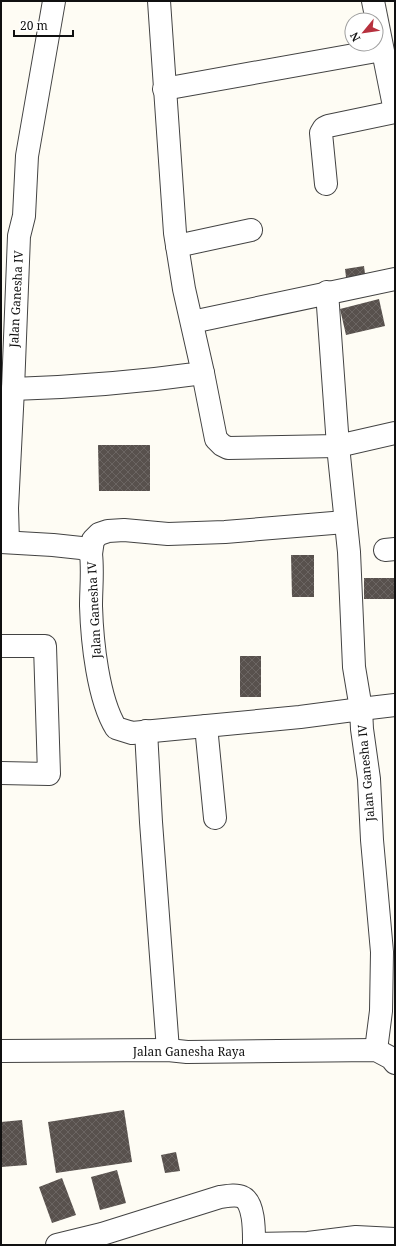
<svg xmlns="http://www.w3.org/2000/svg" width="396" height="1246" font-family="'Noto Serif',serif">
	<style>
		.building { fill: url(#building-cross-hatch) }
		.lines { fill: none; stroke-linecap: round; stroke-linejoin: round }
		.minor-casing { stroke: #434343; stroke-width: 24 }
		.minor { stroke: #fff; stroke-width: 22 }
		.labels { text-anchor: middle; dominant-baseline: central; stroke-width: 4; stroke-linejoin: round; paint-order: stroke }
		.street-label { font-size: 12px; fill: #101010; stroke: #fff }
	</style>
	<defs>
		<pattern id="building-cross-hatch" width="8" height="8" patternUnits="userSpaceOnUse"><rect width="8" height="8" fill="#58514d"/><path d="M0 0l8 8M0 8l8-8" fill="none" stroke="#6b6562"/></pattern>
	</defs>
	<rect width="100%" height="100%" fill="#fefcf4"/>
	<g class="building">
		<polygon points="364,266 366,282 347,285 345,269"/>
		<polygon points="379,299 385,326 346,335 340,309"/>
		<polygon points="98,445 150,445 150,491 99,491"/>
		<polygon points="291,555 314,555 314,597 292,597"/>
		<rect x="364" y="578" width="31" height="21"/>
		<rect x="240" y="656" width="21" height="41"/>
		<polygon points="124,1110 132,1162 56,1173 48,1122"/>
		<polygon points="22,1120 27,1165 1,1167 1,1122"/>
		<polygon points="176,1152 180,1171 165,1173 161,1155"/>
		<polygon points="117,1170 126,1203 100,1210 91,1177"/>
		<polygon points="62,1178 76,1215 52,1223 39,1187"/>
	</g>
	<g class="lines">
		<g class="minor-casing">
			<g id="minor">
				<polyline points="373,1 395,111"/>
				<polyline points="164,89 382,50"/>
				<polyline points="326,184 321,133 324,128 328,126 395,112"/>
				<polyline points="177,246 251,230"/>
				<polyline points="327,292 338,446 349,552 354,667 361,709 395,705"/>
				<polyline points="192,322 395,279"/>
				<polyline points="203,373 216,439 222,445 228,448 338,446 395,433"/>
				<path d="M13 389C78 387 139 382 203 373L184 289 175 233 159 1"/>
				<path d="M1 542 53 545 81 548 87 550 91 554C93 571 91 589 91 606 92 641 98 699 116 728L132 733 300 717 361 709 362 729 369 779 372 840 382 952 381 1011 376 1050"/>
				<polyline points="8,542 7,508 13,389 19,236 24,216 27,156 54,1"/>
				<polyline points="385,550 395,549"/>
				<polyline points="91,554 93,540 99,534 108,531 124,530 168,534 225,532 345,522"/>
				<polyline points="1,646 45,646 49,774 1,773"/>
				<polyline points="206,726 215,818"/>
				<polyline points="146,731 151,822 168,1050"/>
				<polyline points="1,1051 168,1050 187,1052 376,1050 391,1058 395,1063"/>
				<polyline points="254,1244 308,1243 356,1237 395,1239"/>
				<path d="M57 1245 102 1234 220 1197C227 1196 236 1194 242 1197 255 1202 254 1234 254 1245"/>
			</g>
		</g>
		<use href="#minor" class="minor"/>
	</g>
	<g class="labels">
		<g class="street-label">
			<text transform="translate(16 299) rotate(-87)">Jalan Ganesha IV</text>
			<text transform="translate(94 610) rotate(-93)">Jalan Ganesha IV</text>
			<text transform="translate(366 773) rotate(-95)">Jalan Ganesha IV</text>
			<text x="189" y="1051">Jalan Ganesha Raya</text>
		</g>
	</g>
	<rect width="396" height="1246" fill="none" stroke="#101010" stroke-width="4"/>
	<g transform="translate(364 32) rotate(241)"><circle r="19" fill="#ffffff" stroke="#9f9f9f"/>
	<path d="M0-3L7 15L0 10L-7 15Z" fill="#b7313e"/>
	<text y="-6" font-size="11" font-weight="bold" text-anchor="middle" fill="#101010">N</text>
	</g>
	<path d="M14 30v6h59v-6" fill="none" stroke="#101010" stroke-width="2"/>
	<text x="20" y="30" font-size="12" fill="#101010" stroke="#ffffff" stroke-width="3" paint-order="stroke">20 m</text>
</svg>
